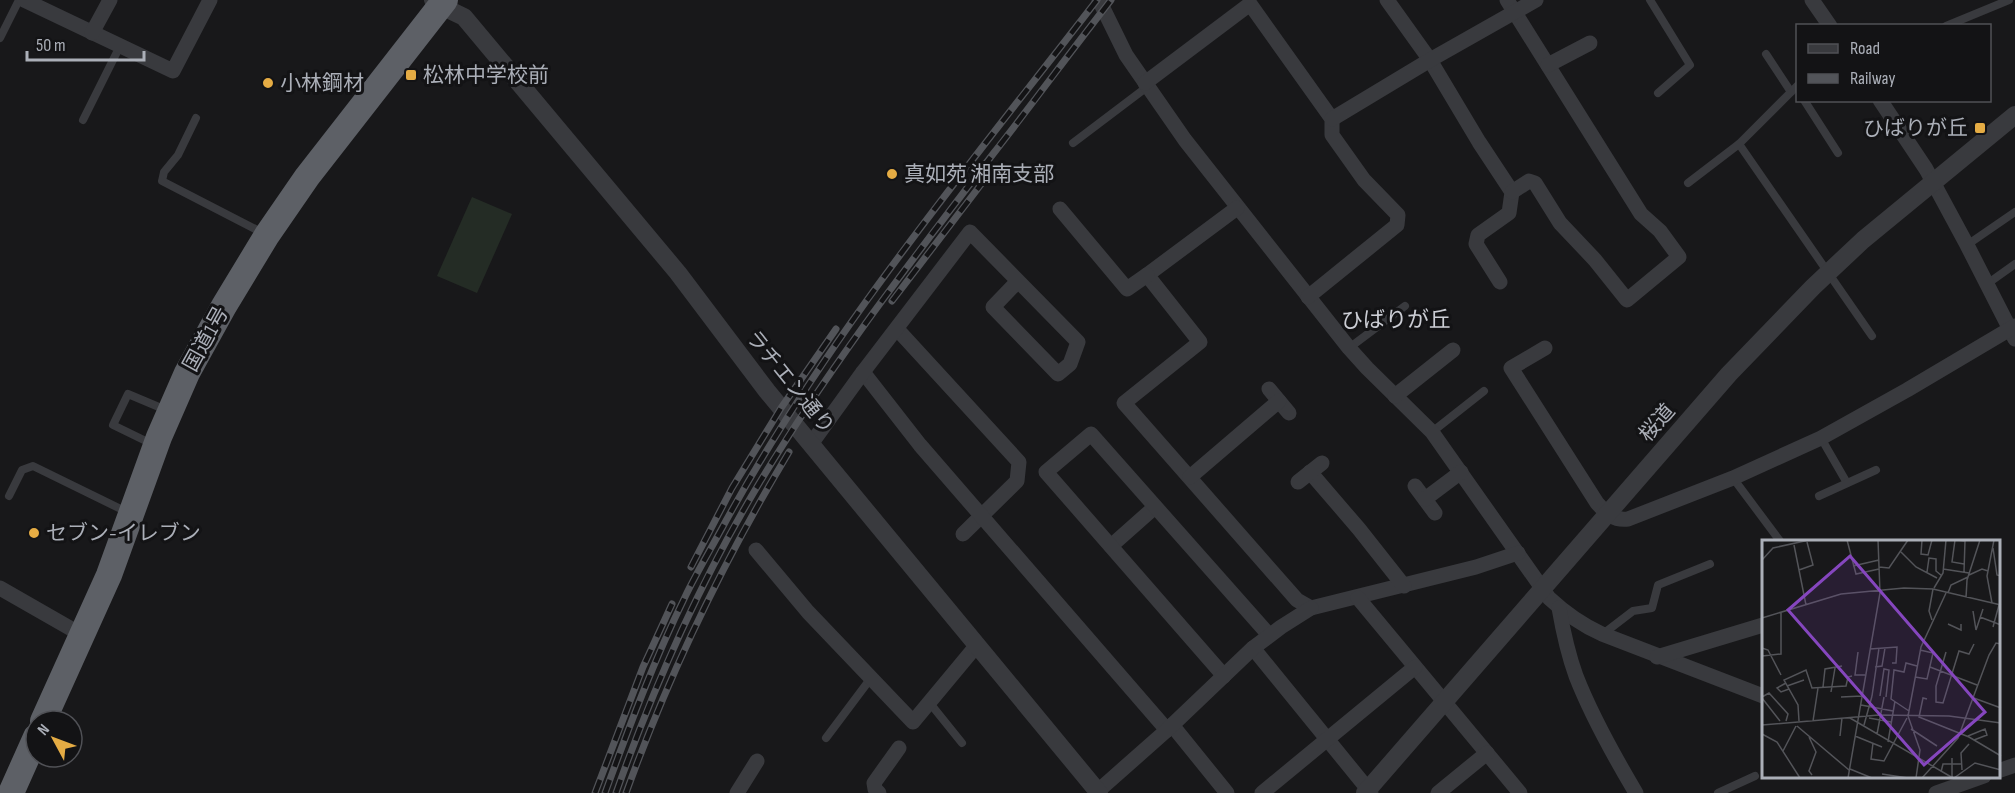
<svg xmlns="http://www.w3.org/2000/svg" width="2015" height="793" font-family="'Sofia Sans Condensed','Noto Sans JP',sans-serif">
	<style>
		.green { fill: #242c25 }
		.lines { fill: none; stroke-linecap: round; stroke-linejoin: round }
		.service { stroke: #393a3e; stroke-width: 8 }
		.minor { stroke: #393a3e; stroke-width: 15 }
		.tertiary { stroke: #393a3e; stroke-width: 18 }
		.trunk { stroke: #5d6066; stroke-width: 26 }
		.rail-casing { stroke: #525459; stroke-width: 7 }
		.rail { stroke: #131315; stroke-width: 4.5; stroke-dasharray: 14; stroke-linecap: butt }
		.poi-dot { fill: #e5ac44; stroke: #131315; stroke-width: 2 }
		.labels { text-anchor: middle; dominant-baseline: central; stroke-width: 6; stroke-linejoin: round; paint-order: stroke }
		.poi-label { font-size: 21px; fill: #abafb8; stroke: #131315; text-anchor: start }
		.street-label { font-size: 21px; fill: #abafb8; stroke: #131315 }
		.neighbourhood-label { font-size: 22px; fill: #ccced5; stroke: #131315 }
		.inset-road { fill: none; stroke: #535459; stroke-width: 1.5 }
		.view { fill: #8546be; fill-opacity: 0.15; stroke: #8546be; stroke-width: 3 }
		.inset-edge { fill: none; stroke: #abafb8; stroke-width: 3 }
	</style>
	<rect width="100%" height="100%" fill="#18181a"/>
	<polygon class="green" points="472,197 512,214 477,293 437,276"/>
	<g class="lines">
		<g class="service">
			<polyline points="1650,0 1690,65 1658,93"/>
			<polyline points="1946,26 2009,0"/>
			<polyline points="0,38 19,0"/>
			<polyline points="1766,54 1791,92"/>
			<polyline points="1804,100 1838,153"/>
			<polyline points="196,118 178,155 164,172 162,181 263,233"/>
			<polyline points="83,120 120,46"/>
			<polyline points="1073,143 1147,87"/>
			<polyline points="1739,144 1872,336"/>
			<polyline points="1688,183 1739,144 1798,85"/>
			<polyline points="1967,245 2015,212"/>
			<polyline points="1987,284 2015,264"/>
			<polyline points="1349,348 1405,306"/>
			<polyline points="1432,432 1484,391"/>
			<polyline points="1821,438 1847,483"/>
			<polyline points="152,444 113,425 128,394 166,410"/>
			<polyline points="1733,478 1780,541"/>
			<polyline points="9,496 22,470 33,466 127,512"/>
			<polyline points="1819,496 1876,470"/>
			<polyline points="1603,634 1633,611 1652,608 1658,585 1710,564"/>
			<polyline points="929,702 962,743"/>
			<polyline points="826,738 871,678"/>
			<polyline points="1718,793 1755,776"/>
		</g>
		<g class="minor">
			<polyline points="24,0 173,71 210,0"/>
			<path d="M1099 0 1126 55 1185 140 1349 348 1367 368 1432 432 1549 598C1565 613 1582 625 1602 634L1763 696"/>
			<polyline points="1387,0 1430,60 1479,142 1512,192 1509,213 1478,235 1476,244 1500,282"/>
			<polyline points="1507,0 1641,214 1660,231 1679,257 1627,300 1595,260 1560,223 1535,183 1529,181 1512,192"/>
			<polyline points="1812,0 1830,26"/>
			<polyline points="92,33 110,0"/>
			<polyline points="1548,65 1590,43"/>
			<polyline points="1145,83 1250,4 1332,119 1332,135 1364,180 1398,215 1397,225 1308,297"/>
			<polyline points="1880,100 1926,169 1967,245 2015,339"/>
			<polyline points="1332,119 1430,60 1536,0"/>
			<polyline points="1237,208 1147,275 1200,342 1124,403 1297,600 1311,608 1476,567 1518,553"/>
			<polyline points="1060,209 1127,289 1147,275"/>
			<polyline points="897,329 1019,462 1017,481 963,534"/>
			<path d="M1545 348 1511 368 1597 503C1606 513 1614 521 1628 519L1733 478 1821 438 1907 390 2015 326"/>
			<polyline points="863,372 920,445 1167,730"/>
			<polyline points="1269,389 1289,413"/>
			<polyline points="1395,396 1453,350"/>
			<polyline points="811,444 863,372 970,232 1078,342 1070,364 1058,374 993,307 1018,281"/>
			<polyline points="1310,472 1359,529 1404,586"/>
			<polyline points="1190,477 1279,401"/>
			<polyline points="1298,482 1322,463"/>
			<polyline points="1415,486 1435,513"/>
			<polyline points="1425,499 1461,472"/>
			<polyline points="1111,546 1155,507"/>
			<polyline points="756,550 808,612 913,722 977,645"/>
			<polyline points="0,588 82,635"/>
			<polyline points="1358,598 1520,793"/>
			<path d="M1559 608C1563 631 1568 654 1576 676 1592 717 1614 756 1636 793"/>
			<polyline points="1253,648 1371,793"/>
			<polyline points="1657,657 1763,625"/>
			<polyline points="1224,676 1046,472 1091,434 1269,635"/>
			<polyline points="1172,725 1227,793"/>
			<polyline points="1998,771 2015,765"/>
			<polyline points="1098,791 1167,730 1253,648 1281,627 1311,608"/>
			<polyline points="737,793 757,761"/>
			<polyline points="879,793 875,789 874,783 899,748"/>
			<polyline points="1262,793 1415,667"/>
			<polyline points="1438,793 1487,753"/>
			<polyline points="1936,793 1984,776"/>
		</g>
		<g class="tertiary">
			<polyline points="433,0 441,6 464,17 678,273 767,391 1099,793"/>
			<polyline points="1365,793 1729,374 1813,287 1863,240 2015,115"/>
		</g>
		<g class="trunk">
			<polyline points="43,721 109,575 159,437 187,373 224,306 267,235 307,177 445,0"/>
			<polyline points="11,793 36,737"/>
		</g>
		<g class="rail-casing">
			<g id="rail">
				<polyline points="892,301 992,170"/>
				<polyline points="691,567 732,488 781,408 836,329"/>
				<polyline points="595,793 643,667 672,604"/>
				<path d="M605 793C629 727 654 660 685 597 696 574 709 552 721 530 824 339 965 171 1097 0"/>
				<path d="M616 793C652 691 696 591 751 497 822 376 908 265 993 154 1033 103 1071 51 1111 0"/>
				<path d="M626 793C669 674 724 560 789 452"/>
			</g>
		</g>
		<use href="#rail" class="rail"/>
	</g>
	<g class="poi-dot">
		<rect x="405" y="69" width="12" height="12" rx="3"/>
		<circle cx="268" cy="83" r="6"/>
		<rect x="1974" y="122" width="12" height="12" rx="3"/>
		<circle cx="892" cy="174" r="6"/>
		<circle cx="34" cy="533" r="6"/>
	</g>
	<g class="labels">
		<g class="poi-label">
			<text x="423" y="75">松林中学校前</text>
			<text x="280" y="83">小林鋼材</text>
			<text x="1968" y="128" text-anchor="end">ひばりが丘</text>
			<text x="904" y="174">真如苑 湘南支部</text>
			<text x="46" y="533">セブン-イレブン</text>
		</g>
		<g class="street-label">
			<text transform="translate(206 339) rotate(-61)">国道1号</text>
			<text transform="translate(790 382) rotate(51)">ラチエン通り</text>
			<text transform="translate(1657 423) rotate(-49)">桜道</text>
		</g>
		<g class="neighbourhood-label">
			<text x="1396" y="320">ひばりが丘</text>
		</g>
	</g>
	<g transform="translate(1762 540)">
		<rect width="238" height="238" fill="#18181a"/>
		<path class="inset-road" d="M85 0 94 34 117 29M160 0 159 14 166 15 170 0M193 0 190 22 202 24M195 0 203 1 202 32M32 5 44 65M231 8 235 35 239 36M139 12 154 27 175 38M0 20 11 8 47 0M91 26 117 20M117 27 127 28 146 0M181 29 207 33M37 30 51 25 45 2M165 32 167 18 174 19V31L180 36M207 35 220 29 226 31M172 48 181 33 184 0M186 53 189 45 206 37M204 58 205 40 218 0M230 63 225 36 232 0M211 71 214 90 221 69M218 77 239 85M0 78 79 54 142 48 171 49 239 65M170 80 167 71 171 49M186 84 199 90V84M231 87 237 65M0 108 6 110 19 135M108 109 135 107 134 123H130M96 112 93 135H103M184 112 174 146V162L181 163 197 111 207 114 212 104M0 116 19 114V73M113 127 120 126 123 108M168 127 215 145M153 137 165 139 171 113 158 110M24 143 15 148 19 152 27 149M25 146 42 140M61 147 63 129 80 126M69 152 73 128M110 156 117 108M118 156 122 129 127 130 124 157M0 157 7 153 26 174 24 181M79 157 100 156M209 157 239 168M0 158 18 181M165 159 161 158 157 177 207 197 239 216M99 165 131 171M147 171 129 159 132 130 142 132 144 123 155 126M88 178 191 238M107 178 129 182M37 181 36 165 22 140 44 130 50 148 84 146 86 137 90 136M51 181 56 148M0 185 117 175 187 176 239 183M102 185 110 156M35 186 87 230M149 189 175 206M0 194 15 202 38 238M115 194 122 157M78 196 80 178M93 196 120 207M206 196 223 189 225 195 212 200M47 197 54 212 47 231 50 235M126 202 133 161M111 203 109 219 122 221 145 178M21 211 34 186M190 218V237M88 229 110 238M200 230 199 213 207 204M179 232 181 224H199M120 234 146 238M86 238 118 53 116 0M154 238 158 210 146 176 159 107 184 53M160 238 196 198 227 115 234 103 239 104M192 238 213 223 239 230"/>
		<path class="view" d="M88 16 223 172 162 225 26 70Z"/>
		<rect width="238" height="238" class="inset-edge"/>
	</g>
	<rect x="1796" y="24" width="195" height="78" fill="#131315" stroke="#505156" stroke-width="1.5"/>
	<rect x="1808" y="44" width="30" height="9" fill="#393a3e" stroke="#505156" stroke-width="1.5"/>
	<text x="1850" y="54" font-size="18" fill="#abafb8">Road</text>
	<rect x="1808" y="74" width="30" height="9" fill="#525459" stroke="#505156" stroke-width="1.5"/>
	<text x="1850" y="84" font-size="18" fill="#abafb8">Railway</text>
	<g transform="translate(54 739) rotate(311)"><circle r="28" fill="#131315" stroke="#505156" stroke-width="1.5"/>
	<path d="M0-4.5L10 22L0 15L-10 22Z" fill="#e5ac44"/>
	<text y="-9" font-size="16" font-weight="bold" text-anchor="middle" fill="#abafb8">N</text>
	</g>
	<path d="M27 51v9h117v-9" fill="none" stroke="#abafb8" stroke-width="3"/>
	<text x="36" y="51" font-size="18" fill="#abafb8" stroke="#131315" stroke-width="4.5" paint-order="stroke">50 m</text>
</svg>
